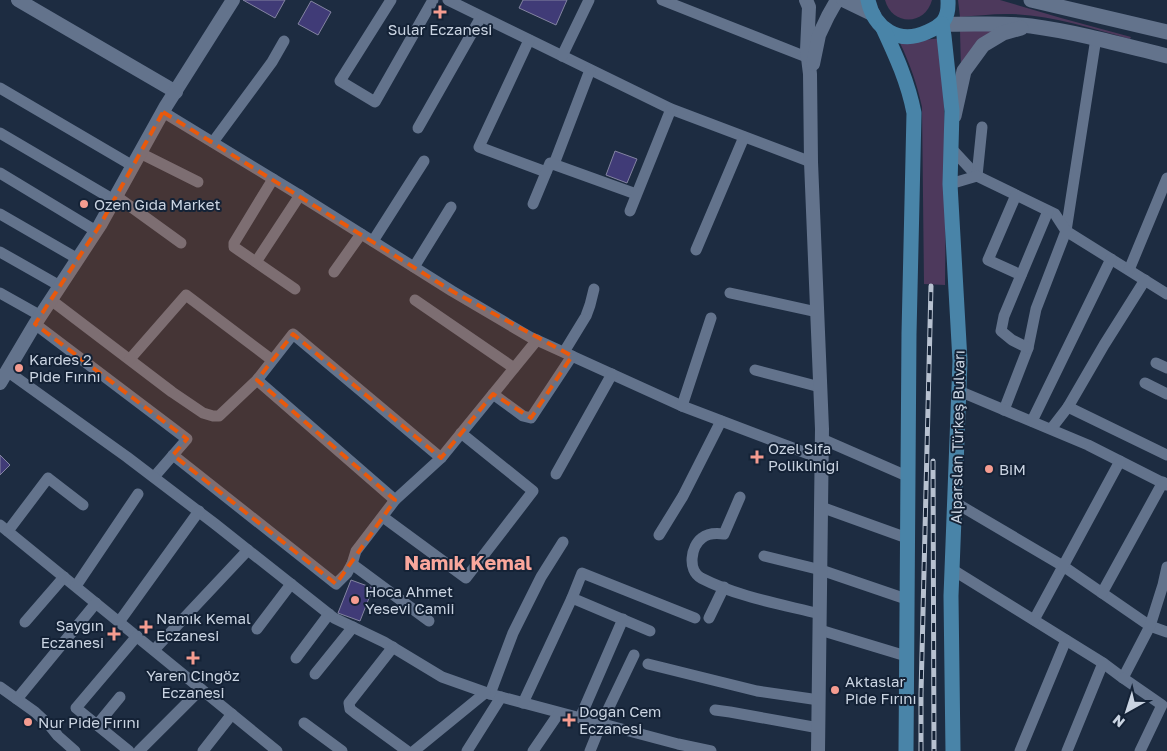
<svg xmlns="http://www.w3.org/2000/svg" width="1167" height="751" font-family="'Golos Text',sans-serif">
	<style>
		.green { fill: #4d395c }
		.building { fill: #403b77; stroke: #8384a1 }
		.lines { fill: none; stroke-linecap: round; stroke-linejoin: round }
		.minor { stroke: #63738c; stroke-width: 11 }
		.tertiary { stroke: #63738c; stroke-width: 14 }
		.secondary { stroke: #63738c; stroke-width: 15 }
		.primary { stroke: #4984a8; stroke-width: 15 }
		.rail-casing { stroke: #b7c1d0; stroke-width: 5 }
		.rail { stroke: #142236; stroke-width: 3; stroke-dasharray: 9; stroke-linecap: butt }
		.marked { fill: #e8590c; fill-opacity: 0.2; stroke: #e8590c; stroke-width: 4; stroke-dasharray: 10 6; stroke-linejoin: round }
		.poi-dot { fill: #f59c90; stroke: #142236; stroke-width: 2 }
		.labels { text-anchor: middle; dominant-baseline: central; stroke-width: 4; stroke-linejoin: round; paint-order: stroke }
		.poi-label { font-size: 15px; fill: #cad4e2; stroke: #142236; text-anchor: start }
		.street-label { font-size: 15px; fill: #cad4e2; stroke: #142236 }
		.district-label { font-size: 20px; font-weight: bold; fill: #faa79c; stroke: #142236 }
	</style>
	<rect width="100%" height="100%" fill="#1d2c41"/>
	<g class="green">
		<path d="M885 0H932C925 26 892 26 885 0Z"/>
		<path d="M958 0H1000L1061 18 1131 37 1130 39C1090 28 1048 14 1006 14 991 14 975 16 960 17Z"/>
		<polygon points="1012,26 961,70 960,30"/>
		<path d="M941 38C946 120 946 202 945 285L924 284 922 107C917 84 910 64 900 43Z"/>
	</g>
	<g class="building">
		<polygon points="243,0 285,0 275,18"/>
		<polygon points="523,0 567,0 556,25 519,8"/>
		<polygon points="311,1 331,12 318,35 298,24"/>
		<polygon points="615,151 637,159 627,183 606,175"/>
		<polygon points="0,455 10,465 0,475"/>
		<polygon points="351,580 373,588 360,621 338,613"/>
	</g>
	<g class="lines">
		<g class="minor">
			<polyline points="391,0 340,81 375,102 433,0"/>
			<polyline points="448,0 671,109 811,162"/>
			<polyline points="662,0 814,60"/>
			<polyline points="1096,38 1066,231 1167,294"/>
			<polyline points="529,40 479,147 546,172"/>
			<polyline points="562,56 589,0"/>
			<polyline points="0,88 133,166"/>
			<polyline points="163,112 296,193 452,291 530,337 682,406 822,459"/>
			<polyline points="418,128 481,17"/>
			<polyline points="0,133 114,200"/>
			<polyline points="213,142 272,62 284,41"/>
			<polyline points="950,147 977,176"/>
			<polyline points="140,153 198,182"/>
			<polyline points="554,164 590,70"/>
			<polyline points="0,173 96,231"/>
			<polyline points="977,176 982,127"/>
			<polyline points="273,179 234,243 234,247 295,289"/>
			<polyline points="950,184 977,176 1055,214 1066,231 1036,309 1028,348 1004,410"/>
			<polyline points="1016,195 988,260 1021,275"/>
			<polyline points="116,196 181,243"/>
			<polyline points="533,204 550,163 636,194"/>
			<polyline points="630,211 671,109"/>
			<polyline points="0,214 78,259"/>
			<polyline points="373,241 424,161"/>
			<polyline points="696,250 744,137"/>
			<polyline points="0,252 60,286"/>
			<polyline points="256,262 300,195"/>
			<polyline points="414,267 451,207"/>
			<polyline points="1129,270 1167,178"/>
			<polyline points="334,272 361,234"/>
			<polyline points="0,293 41,316"/>
			<polyline points="730,293 817,312"/>
			<polyline points="51,300 172,392 203,413 213,416 219,416 257,380 293,334 441,458"/>
			<polyline points="415,300 514,368"/>
			<polyline points="35,324 187,439 154,477"/>
			<polyline points="1028,348 1012,340 1001,331 1004,316 1048,211"/>
			<polyline points="564,352 586,316 590,305 594,289"/>
			<polyline points="130,359 186,295 272,360"/>
			<polyline points="1156,363 1167,368"/>
			<polyline points="755,370 820,387"/>
			<polyline points="7,371 127,457 215,524 334,618 384,642 442,677 490,694 678,744 711,751"/>
			<polyline points="257,380 395,500"/>
			<polyline points="1145,383 1167,394"/>
			<polyline points="959,391 1088,445 1167,485"/>
			<polyline points="493,394 523,416 531,418 572,356"/>
			<polyline points="682,406 711,318"/>
			<polyline points="1068,407 1167,455"/>
			<polyline points="1032,421 1111,259"/>
			<polyline points="1051,429 1068,407 1104,345 1145,280"/>
			<polyline points="822,439 909,477"/>
			<polyline points="173,455 336,584 347,573 352,564 356,551 395,500 441,458 537,340"/>
			<polyline points="556,474 612,374"/>
			<path d="M740 497 724 534C717 533 708 533 702 538 691 546 687 570 701 578 738 597 780 604 820 614"/>
			<polyline points="956,503 1063,566 1150,626 1167,632"/>
			<polyline points="821,507 907,538"/>
			<polyline points="383,517 466,578 533,491 461,433"/>
			<polyline points="0,525 277,751"/>
			<polyline points="8,531 48,478 83,505"/>
			<polyline points="659,535 683,496 721,421"/>
			<polyline points="764,556 821,570 906,599"/>
			<polyline points="352,564 429,621"/>
			<polyline points="953,570 1103,663 1123,678 1150,626 1163,585 1167,567"/>
			<polyline points="76,586 138,494"/>
			<polyline points="1102,593 1163,482"/>
			<polyline points="572,598 650,631"/>
			<polyline points="709,618 724,587"/>
			<polyline points="1034,620 1120,461"/>
			<polyline points="25,622 64,577"/>
			<polyline points="119,622 199,511"/>
			<polyline points="257,629 291,584"/>
			<polyline points="820,630 906,656"/>
			<polyline points="393,647 349,703 350,709 355,713 407,751"/>
			<polyline points="154,650 248,550"/>
			<polyline points="296,658 329,614"/>
			<polyline points="648,664 757,691 819,700"/>
			<polyline points="315,674 353,627"/>
			<polyline points="1123,678 1162,705 1140,751"/>
			<polyline points="0,687 35,712 50,726 58,736 75,751"/>
			<polyline points="490,694 513,633 541,577 563,542"/>
			<polyline points="17,699 96,603"/>
			<polyline points="523,703 572,598 582,573 695,618"/>
			<polyline points="715,710 730,712 819,728"/>
			<polyline points="580,718 623,619"/>
			<polyline points="304,723 342,751"/>
			<polyline points="97,725 120,697"/>
			<polyline points="129,751 76,708 137,636"/>
			<polyline points="139,751 201,689"/>
			<polyline points="203,751 232,714"/>
			<polyline points="414,751 485,693"/>
			<polyline points="467,751 501,697"/>
			<polyline points="533,751 559,713"/>
			<polyline points="590,751 601,724 634,655"/>
			<polyline points="1020,751 1066,640"/>
			<polyline points="1067,751 1103,663"/>
		</g>
		<g class="tertiary">
			<polyline points="18,0 176,92"/>
			<polyline points="806,0 809,7 807,50 810,74 811,162 822,429 818,751"/>
			<polyline points="813,64 819,35 828,16 837,0"/>
			<polyline points="0,383 35,324 100,225 166,106 233,0"/>
		</g>
		<g class="secondary">
			<polyline points="844,0 873,14"/>
			<polyline points="1031,0 1167,32"/>
			<path d="M942 24C972 25 1001 22 1031 26 1076 32 1123 45 1167 56"/>
			<polyline points="954,116 964,71 983,45 1003,33 1021,28"/>
		</g>
		<g class="primary">
			<path d="M868 0C874 29 899 45 927 32 943 25 949 19 948 0"/>
			<polyline points="942,24 944,36 952,111 950,184 960,361 951,596 953,751"/>
			<path d="M883 28C896 56 908 82 914 113L909 334 906 751"/>
		</g>
		<g class="rail-casing">
			<g id="rail">
				<polyline points="933,461 934,751"/>
				<polyline points="921,751 921,694 931,286"/>
			</g>
		</g>
		<use href="#rail" class="rail"/>
	</g>
	<path class="marked" d="M163 112 452 291 572 356 531 418 493 394 441 458 293 334 257 380 395 500 336 584 173 455 187 439 35 324 100 225Z"/>
	<g class="poi-dot">
		<path d="M437.5 4.5h5v5h5v5h-5v5h-5v-5h-5v-5h5z"/>
		<circle cx="84" cy="204" r="5"/>
		<circle cx="19" cy="368" r="5"/>
		<path d="M754.5 449.5h5v5h5v5h-5v5h-5v-5h-5v-5h5z"/>
		<circle cx="989" cy="469" r="5"/>
		<circle cx="355" cy="600" r="5"/>
		<path d="M143.5 619.5h5v5h5v5h-5v5h-5v-5h-5v-5h5z"/>
		<path d="M111.5 626.5h5v5h5v5h-5v5h-5v-5h-5v-5h5z"/>
		<path d="M190.5 650.5h5v5h5v5h-5v5h-5v-5h-5v-5h5z"/>
		<circle cx="835" cy="690" r="5"/>
		<path d="M566.5 712.5h5v5h5v5h-5v5h-5v-5h-5v-5h5z"/>
		<circle cx="28" cy="722" r="5"/>
	</g>
	<g class="labels">
		<g class="poi-label">
			<text x="440" y="29" text-anchor="middle">Sular Eczanesi</text>
			<text x="94" y="204">Ozen Gıda Market</text>
			<text x="29" y="359">Kardes 2<tspan x="29" dy="17">Pide Fırını</tspan></text>
			<text x="768" y="448">Ozel Sifa<tspan x="768" dy="17">Poliklinigi</tspan></text>
			<text x="999" y="469">BiM</text>
			<text x="365" y="591">Hoca Ahmet<tspan x="365" dy="17">Yesevi Camii</tspan></text>
			<text x="156" y="618">Namık Kemal<tspan x="156" dy="17">Eczanesi</tspan></text>
			<text x="104" y="625" text-anchor="end">Saygın<tspan x="104" dy="17">Eczanesi</tspan></text>
			<text x="193" y="675" text-anchor="middle">Yaren Cingöz<tspan x="193" dy="17">Eczanesi</tspan></text>
			<text x="845" y="681">Aktaslar<tspan x="845" dy="17">Pide Fırını</tspan></text>
			<text x="579" y="711">Dogan Cem<tspan x="579" dy="17">Eczanesi</tspan></text>
			<text x="38" y="722">Nur Pide Fırını</text>
		</g>
		<g class="street-label">
			<text transform="translate(957 437) rotate(-89)">Alparslan Türkeş Bulvarı</text>
		</g>
		<g class="district-label">
			<text x="468" y="562">Namık Kemal</text>
		</g>
	</g>
	<g transform="translate(1127 711) rotate(219)" stroke="#142236" stroke-width="4" paint-order="stroke">
	<path d="M0-4L9 19L0 12L-9 19Z" fill="#cad4e2"/>
	<text y="-8" font-size="14" font-weight="bold" text-anchor="middle" fill="#cad4e2">N</text>
	</g>
</svg>
